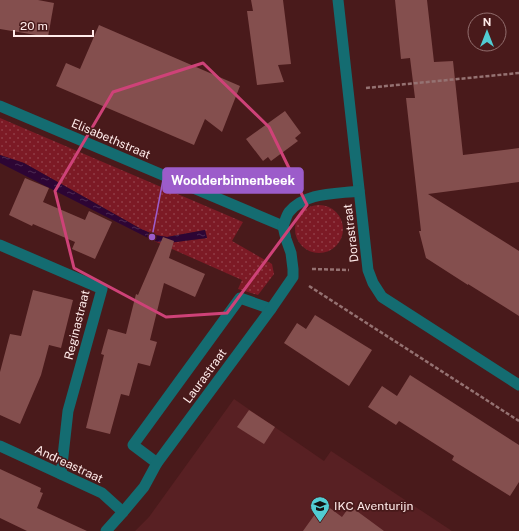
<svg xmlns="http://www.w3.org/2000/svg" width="519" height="531" font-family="'Public Sans',sans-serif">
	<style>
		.built { fill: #582023 }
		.grass { fill: url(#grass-dots) }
		.water { fill: url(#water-ripples) }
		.building { fill: #844f4e }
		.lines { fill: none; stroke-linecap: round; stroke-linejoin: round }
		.path { stroke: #957272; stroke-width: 2.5; stroke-dasharray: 4 2; stroke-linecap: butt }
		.service { stroke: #146c71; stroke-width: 11 }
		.minor { stroke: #146c71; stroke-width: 11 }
		.marked { fill: none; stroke: #ce4278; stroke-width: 3; stroke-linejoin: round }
		.labels { text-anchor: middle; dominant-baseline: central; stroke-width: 3.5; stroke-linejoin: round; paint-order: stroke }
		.street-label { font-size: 12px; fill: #ffebea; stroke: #491a1b }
		.poi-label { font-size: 12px; fill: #ffebea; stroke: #491a1b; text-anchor: start }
		.leader { fill: none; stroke: #9c5cca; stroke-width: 1.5 }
		.callout-dot { fill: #9c5cca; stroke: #491a1b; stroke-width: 1.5 }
		.callout { fill: #9c5cca; stroke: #9c5cca; stroke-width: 1.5 }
		.callout-label { font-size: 13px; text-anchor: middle; font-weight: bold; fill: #fff }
	</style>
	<defs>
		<pattern id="grass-dots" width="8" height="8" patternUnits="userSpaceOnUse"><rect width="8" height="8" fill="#7c1a25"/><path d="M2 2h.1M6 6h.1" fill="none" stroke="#903b45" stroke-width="1.8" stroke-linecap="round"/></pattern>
		<pattern id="water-ripples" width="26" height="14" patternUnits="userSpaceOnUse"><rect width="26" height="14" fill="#2d0534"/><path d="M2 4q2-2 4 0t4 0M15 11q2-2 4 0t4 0" fill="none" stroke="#4c2a52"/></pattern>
	</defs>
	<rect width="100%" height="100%" fill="#491a1b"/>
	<polygon class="built" points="234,399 324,461 331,451 452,531 135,531 149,517"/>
	<g class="grass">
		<polygon points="0,118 243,222 232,241 272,264 274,274 258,295 238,289 242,280 154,241 168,243 207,238 205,230 167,237 155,235 141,229 24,163 0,155"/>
		<circle cx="319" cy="229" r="24"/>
	</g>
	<polygon class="water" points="0,155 24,163 141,229 155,235 167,237 205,230 207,238 168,243 154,241 0,163"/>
	<g class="building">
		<polygon points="0,0 38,0 54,3 48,37 0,29"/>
		<polygon points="251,0 283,0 291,64 278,65 284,82 257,85 247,11 253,11"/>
		<polygon points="395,0 427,0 434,62 453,61 463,155 519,148 519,182 428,194 519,251 519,316 468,284 468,285 426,258 419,231 421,231 406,98 415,98 410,58 401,59"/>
		<polygon points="99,25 240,86 222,132 205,119 194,145 56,86 66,63 80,69"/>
		<polygon points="285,111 301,133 295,138 298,141 271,161 268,157 263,161 246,139"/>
		<polygon points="25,178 49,188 43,202 85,220 89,211 112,222 95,259 72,249 75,242 33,224 32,226 9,215"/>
		<polygon points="163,237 174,241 169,258 205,274 195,297 164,283 150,340 157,342 150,366 138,363 129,396 121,394 110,434 86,428 104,355 101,354 108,329 126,334 136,294 138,295"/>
		<polygon points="33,290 73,300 61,348 49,345 41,375 20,424 0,415 0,372 10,334 21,336"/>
		<polygon points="315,315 372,350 349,386 284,343 297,323 306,329"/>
		<polygon points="410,375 519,445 519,482 510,496 452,460 454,456 399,421 396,425 368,407 382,386 397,396"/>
		<polygon points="249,410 275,427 264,444 237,427"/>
		<polygon points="0,469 41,488 40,492 43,493 37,508 87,531 27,531 0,518"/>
		<polygon points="323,503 342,517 350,506 384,531 303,531"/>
	</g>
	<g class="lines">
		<g class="path">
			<polyline points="366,88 519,73"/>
			<polyline points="312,269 349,270"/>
			<polyline points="309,286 519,421"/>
		</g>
		<polyline class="service" points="157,463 133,445 240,298 271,309"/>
		<g class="minor">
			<polyline points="338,0 368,270 373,283 382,297 519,385"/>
			<polyline points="0,106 283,226"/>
			<path d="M283 226C285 222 286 216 289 212 305 192 336 194 359 191"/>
			<polyline points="0,245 102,289 68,411 61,474"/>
			<polyline points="0,446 102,493 123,512"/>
			<polyline points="106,531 123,512 144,487 157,463 271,309 293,277 293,269 291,253 286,239 283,226"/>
		</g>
	</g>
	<path class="marked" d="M203 63 269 127 307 205 227 313 166 317 74 268 55 191 113 92Z"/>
	<defs>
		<g id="school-pin" transform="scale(1)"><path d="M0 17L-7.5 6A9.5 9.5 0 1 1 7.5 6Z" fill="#51ccd3" stroke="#491a1b"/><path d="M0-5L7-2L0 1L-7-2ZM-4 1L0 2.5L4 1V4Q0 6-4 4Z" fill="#111"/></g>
	</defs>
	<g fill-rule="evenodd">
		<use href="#school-pin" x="320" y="506"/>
	</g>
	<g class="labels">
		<g class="street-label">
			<text transform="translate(111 139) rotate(23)">Elisabethstraat</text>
			<text transform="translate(351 233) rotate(-97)">Dorastraat</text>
			<text transform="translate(77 325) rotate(-76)">Reginastraat</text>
			<text transform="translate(205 376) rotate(-54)">Laurastraat</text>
			<text transform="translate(69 464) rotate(25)">Andreastraat</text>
		</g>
		<g class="poi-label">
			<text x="334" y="506">IKC Aventurijn</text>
		</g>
	</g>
	<path class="leader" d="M152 237L163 180"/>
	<circle class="callout-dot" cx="152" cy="237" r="4"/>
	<rect class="callout" x="163" y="168" width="140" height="25" rx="4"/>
	<g class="callout-label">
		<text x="233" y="185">Woolderbinnenbeek</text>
	</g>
	<g transform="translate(487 32)"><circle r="19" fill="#491a1b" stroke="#926e6e"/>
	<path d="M0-3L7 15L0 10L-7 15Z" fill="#51ccd3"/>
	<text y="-6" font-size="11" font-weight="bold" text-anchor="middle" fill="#ffebea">N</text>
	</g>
	<path d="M14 30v6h79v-6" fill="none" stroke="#ffebea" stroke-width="2"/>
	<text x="20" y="30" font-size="12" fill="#ffebea" stroke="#491a1b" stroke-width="3" paint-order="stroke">20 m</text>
</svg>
